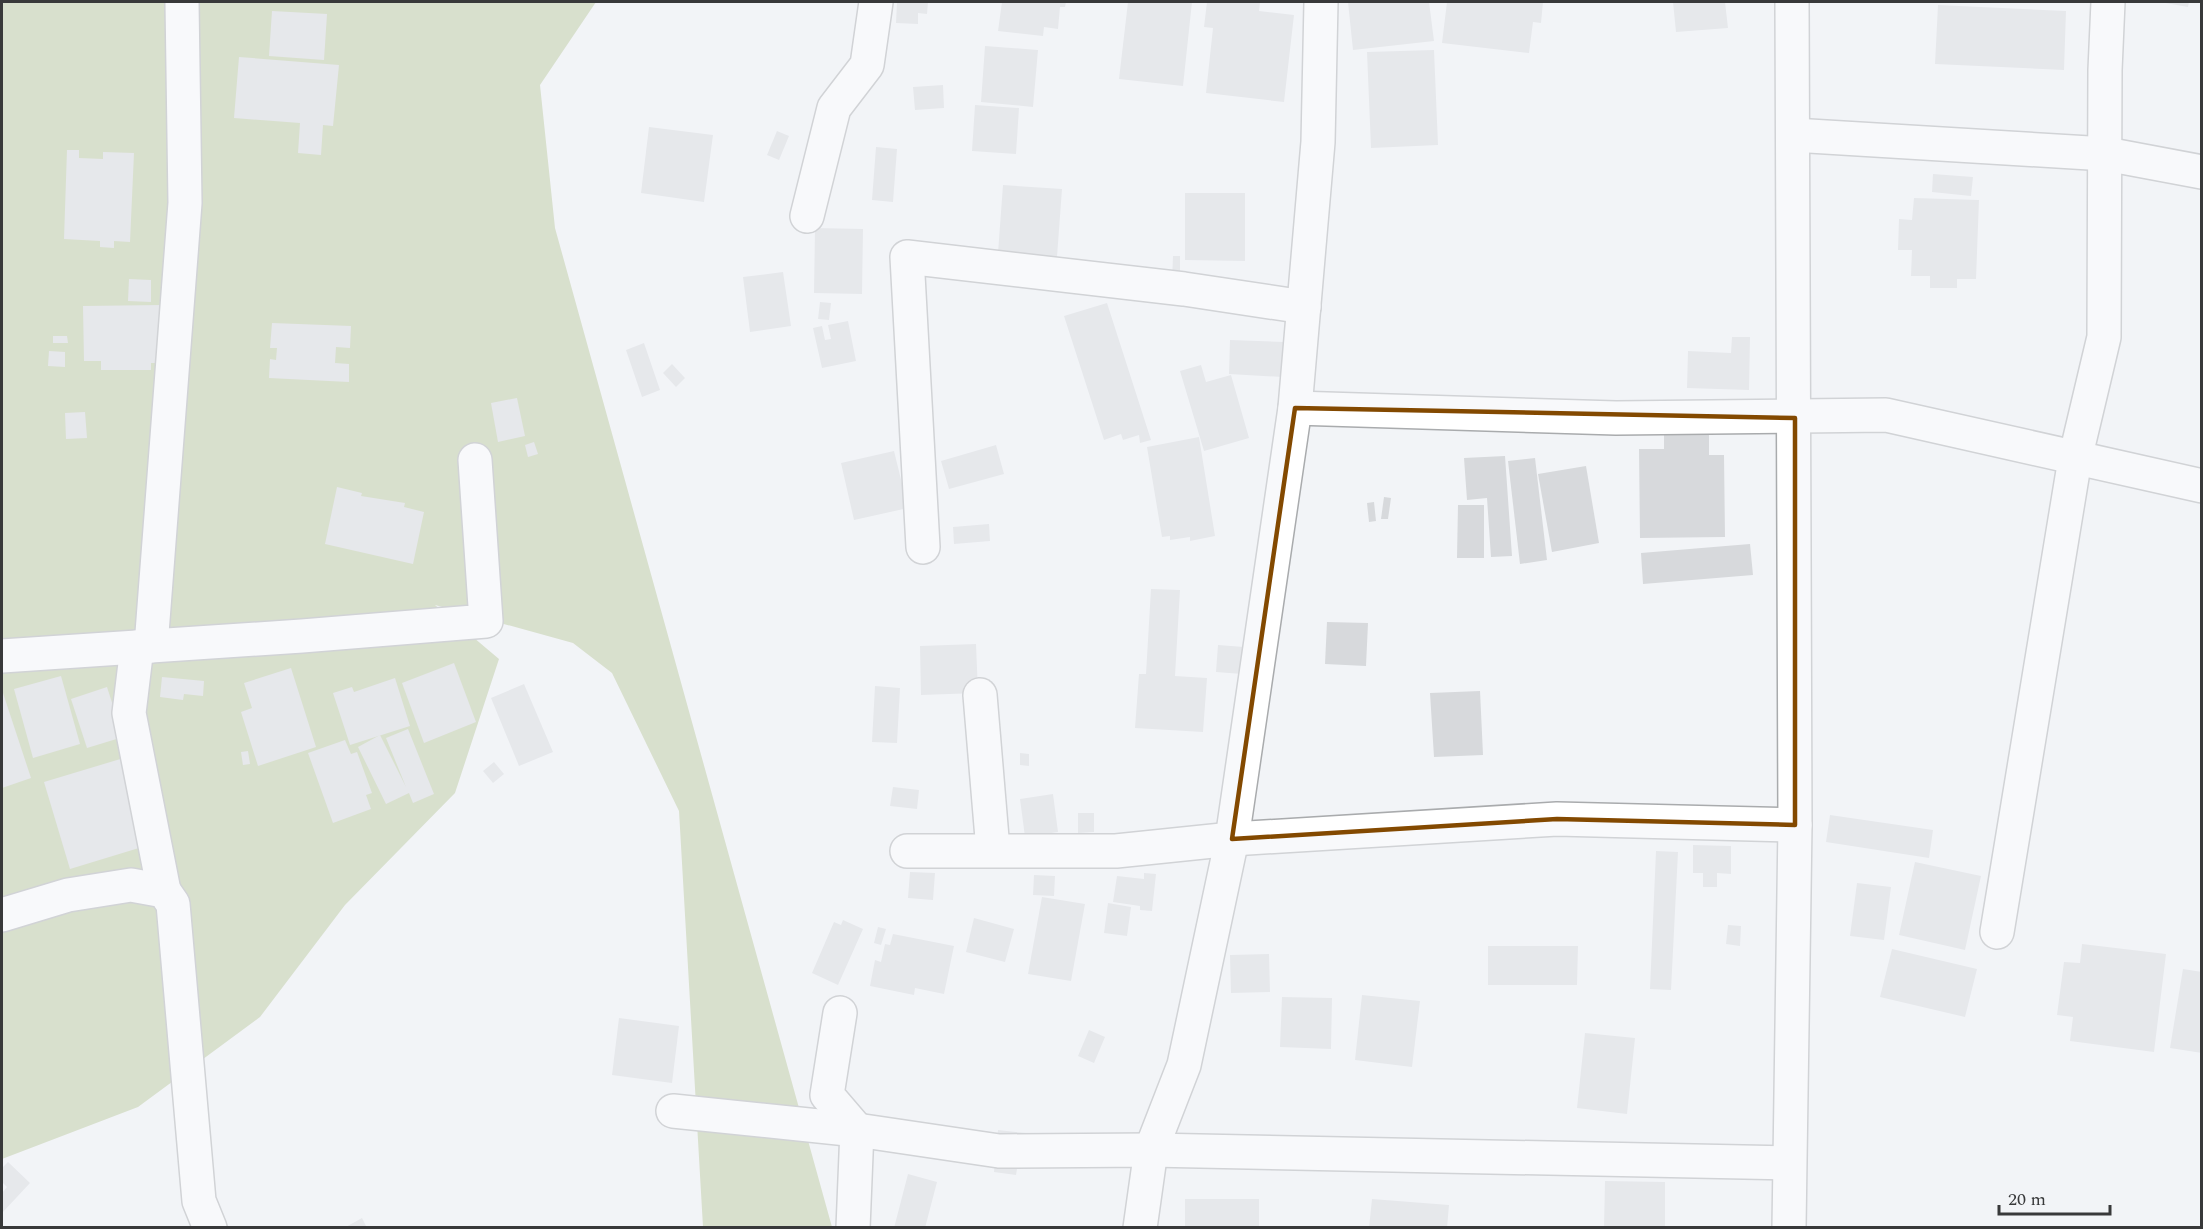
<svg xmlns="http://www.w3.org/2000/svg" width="2203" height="1229" font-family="Spectral,serif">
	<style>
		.green { fill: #b9c79a }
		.building { fill: #d7d9dc }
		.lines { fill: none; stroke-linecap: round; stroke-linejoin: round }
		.minor-casing { stroke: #a9abad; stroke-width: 36 }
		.minor { stroke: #fff; stroke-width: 33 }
		.marked { fill: none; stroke: #834900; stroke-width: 4.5; stroke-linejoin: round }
	</style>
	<rect width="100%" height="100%" fill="#f2f4f7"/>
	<polygon class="green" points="2,2 596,2 540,85 555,228 832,1227 703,1227 679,811 612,673 573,643 435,605 499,659 455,793 345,905 260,1017 138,1107 2,1159"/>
	<g class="building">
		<polygon points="897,2 928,2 927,14 918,13 918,24 896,23"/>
		<polygon points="1002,2 1066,2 1065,7 1060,7 1058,29 1044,27 1043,36 998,31"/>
		<polygon points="1128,2 1192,2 1183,86 1119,79"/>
		<polygon points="1207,2 1260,2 1259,11 1294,15 1284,102 1206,93 1213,28 1204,27"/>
		<polygon points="1348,2 1429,2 1434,41 1353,50"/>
		<polygon points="1447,2 1543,2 1541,23 1533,22 1529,53 1442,43"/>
		<polygon points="1673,2 1725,2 1728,28 1676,32"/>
		<polygon points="2160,2 2189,2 2188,7"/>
		<polygon points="1938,5 2066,11 2064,70 1935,64"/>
		<polygon points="272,11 327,14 324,60 269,56"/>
		<polygon points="985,46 1038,50 1033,107 981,102"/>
		<polygon points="1434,50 1438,145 1371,148 1367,52"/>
		<polygon points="239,57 339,65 333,126 323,125 321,155 298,153 300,123 234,118"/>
		<polygon points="943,85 944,108 915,110 913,87"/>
		<polygon points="975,105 1019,108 1016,154 972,151"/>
		<polygon points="649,127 713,135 704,202 641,193"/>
		<polygon points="777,131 789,136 779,160 767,155"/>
		<polygon points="876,147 897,149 893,202 872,200"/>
		<polygon points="67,150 79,150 79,158 103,159 103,152 134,153 130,242 114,241 114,248 100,247 100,241 64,239"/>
		<polygon points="1933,174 1973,177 1971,196 1932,192"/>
		<polygon points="1003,185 1062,189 1057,257 998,253"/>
		<polygon points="1185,193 1245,193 1245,261 1185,260"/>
		<polygon points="1914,198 1979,200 1976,279 1957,279 1957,288 1930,288 1930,276 1911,276 1912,250 1898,250 1899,219 1912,220"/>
		<polygon points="815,228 863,229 862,294 814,293"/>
		<polygon points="1173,256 1180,256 1180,281 1172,281"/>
		<polygon points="783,272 791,326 750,332 743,277"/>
		<polygon points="129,279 151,280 151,302 128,301"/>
		<polygon points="820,302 831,303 829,320 818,319"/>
		<polygon points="1107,303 1151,440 1140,443 1139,435 1123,440 1121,434 1104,440 1064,316"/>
		<polygon points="162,305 163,363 151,363 151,370 101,370 101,361 84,361 83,306"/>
		<polygon points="848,321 856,361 822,368 813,328 822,326 825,340 831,339 828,325"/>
		<polygon points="272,323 351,326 350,348 336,347 335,363 349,364 349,382 269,378 270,359 276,360 277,348 270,348"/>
		<polygon points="53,336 67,336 68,343 53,343"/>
		<polygon points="1732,337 1750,337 1749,390 1687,388 1688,351 1731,353"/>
		<polygon points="1230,340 1284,342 1283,377 1229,374"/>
		<polygon points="644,343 660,390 642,397 626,350"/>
		<polygon points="49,351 65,352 65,367 48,366"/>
		<polygon points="672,364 685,378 676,387 663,373"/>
		<polygon points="1201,365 1206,382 1231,375 1249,438 1204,451 1180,371"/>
		<polygon points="517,398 525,436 498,442 491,403"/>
		<polygon points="85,412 87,438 66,439 65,413"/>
		<polygon points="1664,435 1709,435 1709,455 1724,455 1725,537 1640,538 1639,449 1664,449"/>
		<polygon points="1199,437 1215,536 1190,541 1190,537 1170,540 1170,536 1162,537 1147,447"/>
		<polygon points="534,442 538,454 528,457 525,445"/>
		<polygon points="996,445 1004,474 949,489 941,461"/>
		<polygon points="894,451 908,508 854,520 841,463"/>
		<polygon points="1505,456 1512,556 1491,557 1487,498 1467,500 1464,458"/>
		<polygon points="1535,458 1547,560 1520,564 1508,461"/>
		<polygon points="1586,466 1599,543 1552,552 1538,474"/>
		<polygon points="337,487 362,493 361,496 405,503 404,507 424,512 413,564 325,544"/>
		<polygon points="1384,497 1391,498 1388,519 1381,519"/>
		<polygon points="1374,502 1376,521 1369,522 1367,503"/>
		<polygon points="1458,505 1484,505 1484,558 1457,558"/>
		<polygon points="989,524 990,541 954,544 953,527"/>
		<polygon points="1750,544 1753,575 1643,584 1641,553"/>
		<polygon points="1151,589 1180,590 1175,676 1207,678 1203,732 1135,728 1139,674 1146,674"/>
		<polygon points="1327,622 1368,623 1366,666 1325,664"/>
		<polygon points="976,644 978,693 921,695 920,646"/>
		<polygon points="1218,645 1244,647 1242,674 1216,672"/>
		<polygon points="454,663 476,722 424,743 402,683"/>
		<polygon points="291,668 316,747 258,766 241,712 252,708 244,683"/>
		<polygon points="61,676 80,744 33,758 14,689"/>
		<polygon points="162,677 204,681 203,696 184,694 183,700 160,697"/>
		<polygon points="395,678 410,726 350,745 333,693 352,687 354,692"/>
		<polygon points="524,684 553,752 519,766 491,698"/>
		<polygon points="875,686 900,688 897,743 872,742"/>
		<polygon points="107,687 123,737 87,748 71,699"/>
		<polygon points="2,690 31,778 2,788"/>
		<polygon points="1480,691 1483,755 1434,757 1430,693"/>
		<polygon points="408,729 434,794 413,803 409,793 386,804 358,747 380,735 406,787 386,738"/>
		<polygon points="345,740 351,754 357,752 372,793 366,795 371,809 333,823 308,753"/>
		<polygon points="248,751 250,764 243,765 241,752"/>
		<polygon points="1020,753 1029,754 1029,766 1020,765"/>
		<polygon points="127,757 152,844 70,869 44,782"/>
		<polygon points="494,762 504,774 493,783 483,771"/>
		<polygon points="893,787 919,790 917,809 890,806"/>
		<polygon points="1053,794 1058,832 1025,837 1020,799"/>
		<polygon points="1078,813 1094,813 1094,832 1078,833"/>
		<polygon points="1830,815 1933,830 1929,858 1826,842"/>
		<polygon points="1693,845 1731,846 1731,874 1717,873 1717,887 1703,887 1703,873 1693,873"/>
		<polygon points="1656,851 1678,852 1671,990 1650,989"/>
		<polygon points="1915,862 1981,876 1965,950 1899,935"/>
		<polygon points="910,872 935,873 933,900 908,898"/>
		<polygon points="1144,873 1156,874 1152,911 1140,910 1140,906 1113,902 1117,876 1144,879"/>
		<polygon points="1034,875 1055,876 1054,896 1033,895"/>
		<polygon points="1857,883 1891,887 1884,940 1850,936"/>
		<polygon points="1042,897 1085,904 1071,981 1028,974"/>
		<polygon points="1108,903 1131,907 1127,936 1104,933"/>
		<polygon points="974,918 1014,929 1005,962 966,952"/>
		<polygon points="843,920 863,929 838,985 812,973 834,922 841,925"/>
		<polygon points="1728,925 1741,926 1740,946 1726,944"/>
		<polygon points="878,927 886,929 881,945 874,943"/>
		<polygon points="893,934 954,946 944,994 915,988 914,995 870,986 875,960 881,962 885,944 890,945"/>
		<polygon points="2082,944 2166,954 2154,1052 2070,1041 2073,1017 2057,1015 2064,962 2080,963"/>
		<polygon points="1488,946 1578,946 1577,985 1488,985"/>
		<polygon points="1892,949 1977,969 1965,1017 1880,997"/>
		<polygon points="1269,954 1270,992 1231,993 1230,955"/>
		<polygon points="2183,969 2202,972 2202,1053 2170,1048"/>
		<polygon points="1362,995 1420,1001 1412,1067 1355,1060"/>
		<polygon points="1282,997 1332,998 1331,1049 1280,1047"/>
		<polygon points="619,1018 679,1026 672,1083 612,1075"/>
		<polygon points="1089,1030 1105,1037 1094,1063 1078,1056"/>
		<polygon points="1585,1033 1635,1038 1627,1114 1577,1108"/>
		<polygon points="998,1130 1026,1133 1024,1145 997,1142"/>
		<polygon points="995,1161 1018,1163 1016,1175 994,1172"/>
		<polygon points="8,1162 30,1183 2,1213 2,1193 7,1187 2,1182 2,1168"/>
		<polygon points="908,1174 937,1182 925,1228 894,1228"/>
		<polygon points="1605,1181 1665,1182 1665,1228 1604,1228"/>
		<rect x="1185" y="1199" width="74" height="29"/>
		<polygon points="1372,1199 1449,1205 1447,1228 1369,1228"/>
		<polygon points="362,1218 367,1228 344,1228"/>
	</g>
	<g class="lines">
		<g class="minor-casing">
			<g id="minor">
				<polyline points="1793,135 2106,154 2202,172"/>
				<polyline points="807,216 834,108 867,65 876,2"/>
				<polyline points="1295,408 1616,418 1886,415 2202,486"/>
				<polyline points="923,547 907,257 1184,289 1304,307"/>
				<polyline points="151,646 185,203 182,2"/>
				<polyline points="137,647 129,713 164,891"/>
				<polyline points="2,656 302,636 486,621 475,460"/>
				<polyline points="980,695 993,850"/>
				<polyline points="907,851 1116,851 1232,839 1557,819 1795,825"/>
				<polyline points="2,915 68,895 131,885 164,891 173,904 199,1201 210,1228"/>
				<polyline points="1997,932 2075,459 2104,337 2105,70 2108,2"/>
				<polyline points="840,1013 827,1095 857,1130 853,1228"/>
				<polyline points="673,1111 857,1130 999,1151 1151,1150 1789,1163"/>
				<polyline points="1140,1228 1151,1150 1184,1065 1232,839 1295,408 1318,142 1321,2"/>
				<polyline points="1789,1228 1795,825 1792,2"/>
			</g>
		</g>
		<use href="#minor" class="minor"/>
	</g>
	<path d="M0 0H2203V1229H0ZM1295 408 1795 418V825L1557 819 1232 839Z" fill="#f2f4f7" fill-opacity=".55" fill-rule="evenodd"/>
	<path class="marked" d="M1295 408 1795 418V825L1557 819 1232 839Z"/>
	<rect width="2203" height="1229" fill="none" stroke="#38393a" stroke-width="6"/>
	<path d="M1999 1205v9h111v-9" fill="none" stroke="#38393a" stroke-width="3"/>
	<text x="2008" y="1205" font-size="18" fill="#38393a" stroke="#f2f4f7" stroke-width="4.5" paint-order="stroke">20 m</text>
</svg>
